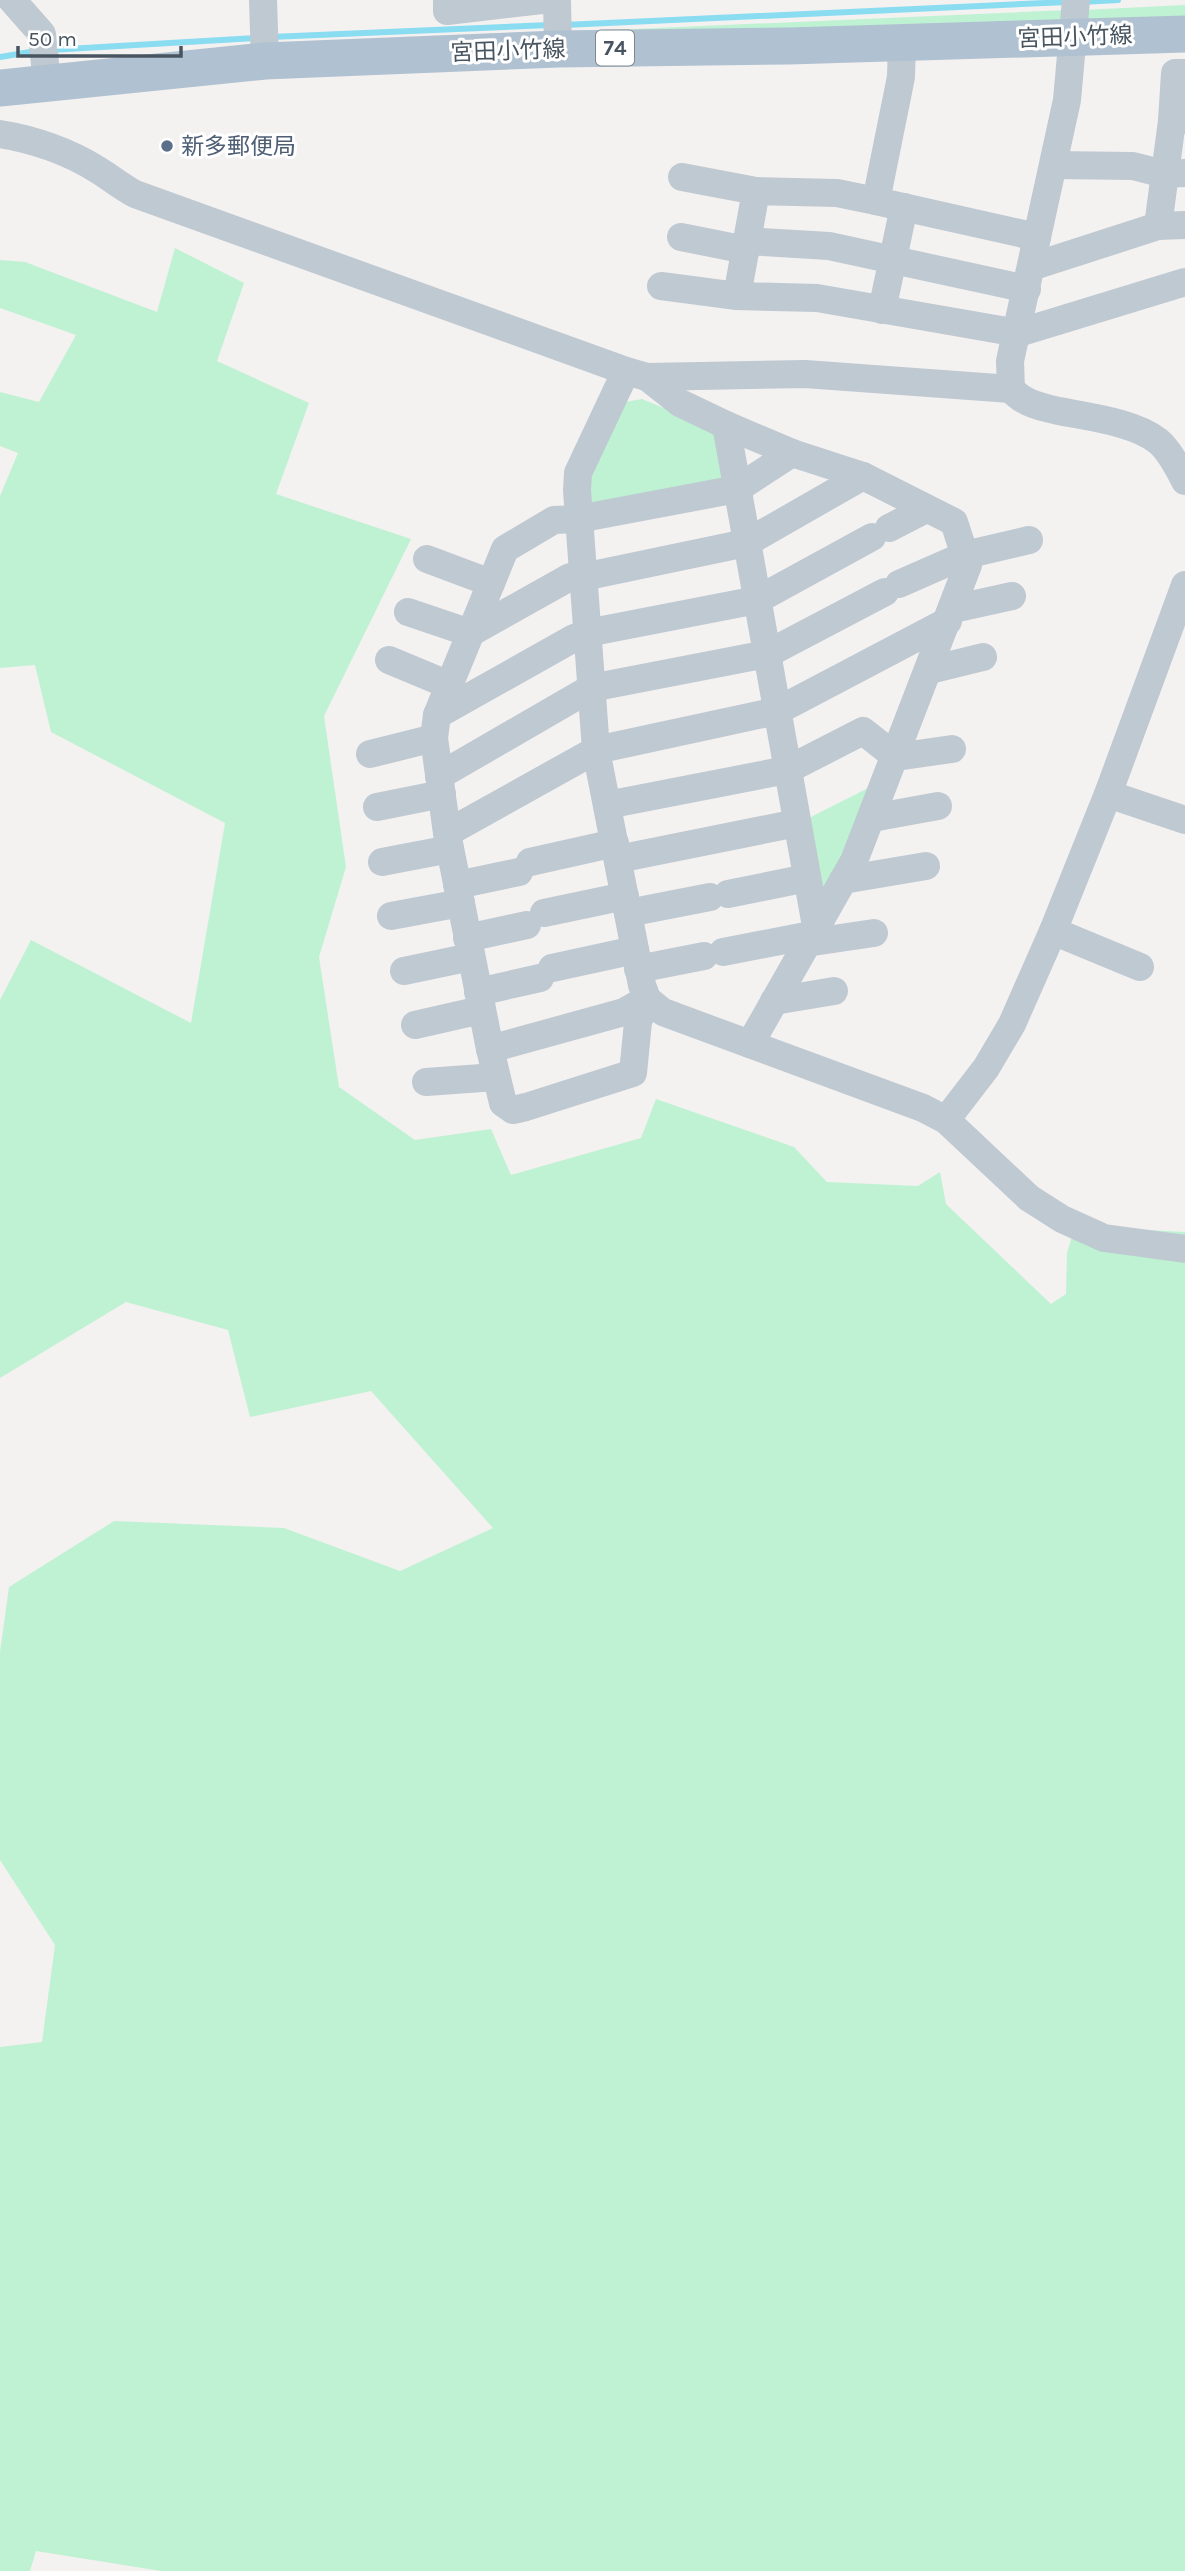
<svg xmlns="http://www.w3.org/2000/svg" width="1185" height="2571" font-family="Karla,'Noto Sans JP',sans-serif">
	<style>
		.green { fill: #bff2d3 }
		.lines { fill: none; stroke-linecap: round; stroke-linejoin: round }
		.stream { stroke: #8adcf1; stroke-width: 6 }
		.minor { stroke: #bfc9d1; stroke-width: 28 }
		.major { stroke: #b0c1d1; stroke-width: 37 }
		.service-dot { fill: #5c6f8a; stroke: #fff; stroke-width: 2.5 }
		.labels { text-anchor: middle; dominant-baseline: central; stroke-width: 6; stroke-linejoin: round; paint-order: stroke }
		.shield { fill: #fff; stroke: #7f8890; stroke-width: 2 }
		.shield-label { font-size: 21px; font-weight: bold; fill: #485560 }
		.street-label { font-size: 23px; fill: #485560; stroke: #fff }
		.service-label { font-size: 23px; fill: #4e5e75; stroke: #fff; text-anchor: start }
	</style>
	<rect width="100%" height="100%" fill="#f4f1f1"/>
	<g class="green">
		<polygon points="1185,5 1185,24 1089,27 1082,10"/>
		<polygon points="1068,10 1061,28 566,32"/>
		<polygon points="175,248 244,283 217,361 309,403 276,494 411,539 324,716 346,867 319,957 339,1087 415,1140 491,1129 511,1175 641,1138 656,1099 794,1147 827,1182 918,1186 940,1172 946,1204 1051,1304 1066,1294 1067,1253 1072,1236 1089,1227 1185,1232 1185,2571 161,2571 36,2551 30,2571 0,2571 0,2047 42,2042 55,1945 0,1860 0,1652 9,1587 114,1521 284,1528 400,1571 493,1528 371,1391 250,1417 228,1330 126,1302 0,1378 0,1000 31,940 191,1023 225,823 51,732 35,665 0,668 0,496 18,453 0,446 0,392 39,402 76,335 0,308 0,260 25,262 157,312"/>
		<polygon points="642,399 710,427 720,437 727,483 590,512 588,480 625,402"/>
		<polygon points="876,784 848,859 816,898 803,821"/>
	</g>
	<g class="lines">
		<g class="stream">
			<polyline points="1082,2 1118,0"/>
			<polyline points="564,25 1067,2"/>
			<polyline points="271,37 550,25"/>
			<polyline points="50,50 256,38"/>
			<polyline points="0,57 36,51"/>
		</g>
		<g class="minor">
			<polyline points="12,0 42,34 47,84"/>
			<polyline points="263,0 265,61"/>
			<polyline points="447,0 447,11 542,0"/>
			<polyline points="557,0 558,49"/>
			<path d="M1076 0 1067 100 1010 361 1011 389C1024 404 1041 407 1059 411 1088 417 1134 422 1158 441 1169 450 1178 467 1185 481"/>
			<polyline points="902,43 901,77 876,201 1037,237"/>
			<polyline points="1185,73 1175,73 1172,121 1185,120"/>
			<path d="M0 134C33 139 70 152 98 170 111 178 122 187 135 194L626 371 647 377 805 374 1011 389"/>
			<polyline points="1054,165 1133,166 1164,174 1185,173"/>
			<polyline points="682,177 756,191"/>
			<polyline points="876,201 837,193 756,191 737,296 817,298 1018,333 1185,282"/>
			<polyline points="1158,226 1172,121"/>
			<polyline points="681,237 746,250"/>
			<polyline points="747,241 829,246 1027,289"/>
			<polyline points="1031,267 1158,226 1185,225"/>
			<polyline points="661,286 737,296"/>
			<polyline points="882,310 904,207"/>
			<polyline points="626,371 578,473 577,490 596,750 642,985 647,999 663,1012 923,1108 946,1120 1029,1198 1062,1219 1104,1238 1185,1249"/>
			<polyline points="647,377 680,403 726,425 792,453 863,476 954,522 968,565 854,861 750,1044"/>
			<polyline points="726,425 816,926"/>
			<polyline points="889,528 926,509"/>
			<polyline points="427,559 491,583"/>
			<polyline points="899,584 965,555 1029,540"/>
			<polyline points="953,609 1012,596"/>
			<polyline points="408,612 470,633 570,577 583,577 746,543 863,476"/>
			<polyline points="389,660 449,685"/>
			<polyline points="930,670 983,657"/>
			<polyline points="437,715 574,638 587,633 757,600 872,537"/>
			<polyline points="370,754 434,738"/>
			<polyline points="439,776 591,688 767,654 885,592"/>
			<polyline points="1108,794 1185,820"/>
			<polyline points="607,805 787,770 863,731 896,757 952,749"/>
			<polyline points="377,807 442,794"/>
			<polyline points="872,818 938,806"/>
			<polyline points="447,833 596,750 777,711 948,621"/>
			<polyline points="618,859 797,823"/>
			<polyline points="382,862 450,849"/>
			<polyline points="530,862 615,843"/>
			<polyline points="843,880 926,866"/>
			<polyline points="457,885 519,872"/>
			<polyline points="728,894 807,878"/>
			<polyline points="544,913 625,896"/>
			<polyline points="628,913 710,897"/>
			<polyline points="391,916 461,903"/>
			<polyline points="1053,931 1140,967"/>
			<polyline points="467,938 527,925"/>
			<polyline points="806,943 874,933"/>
			<polyline points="723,952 811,935"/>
			<polyline points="552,968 635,950"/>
			<polyline points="638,969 704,956"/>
			<polyline points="404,971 471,957"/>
			<polyline points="478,992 540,978"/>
			<polyline points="647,999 624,1012 490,1049 447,833 434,738 437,715 505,549 554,520 578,519 737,489 792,453"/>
			<polyline points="774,1001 834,991"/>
			<polyline points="415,1025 481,1010"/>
			<polyline points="490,1049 503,1103 513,1110 526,1107 633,1073 638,1022 647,999"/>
			<polyline points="426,1082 496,1077"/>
			<polyline points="946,1120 986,1068 1012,1024 1053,931 1108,794 1185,585"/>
		</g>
		<polyline class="major" points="0,88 265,61 558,49 789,46 1185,34"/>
	</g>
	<circle class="service-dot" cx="167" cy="146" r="7"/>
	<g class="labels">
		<rect class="shield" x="596" y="30.5" width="38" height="35" rx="5"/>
		<g class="shield-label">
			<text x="615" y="48">74</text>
		</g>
		<g class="street-label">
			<text transform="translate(1075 37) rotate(-2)">宮田小竹線</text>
			<text transform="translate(508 51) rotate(-2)">宮田小竹線</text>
		</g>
		<g class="service-label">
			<text x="181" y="146">新多郵便局</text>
		</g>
	</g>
	<path d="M18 46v10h163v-10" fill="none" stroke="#485560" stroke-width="3.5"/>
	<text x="28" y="46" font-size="21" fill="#485560" stroke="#ffffff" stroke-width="5" paint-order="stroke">50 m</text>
</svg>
